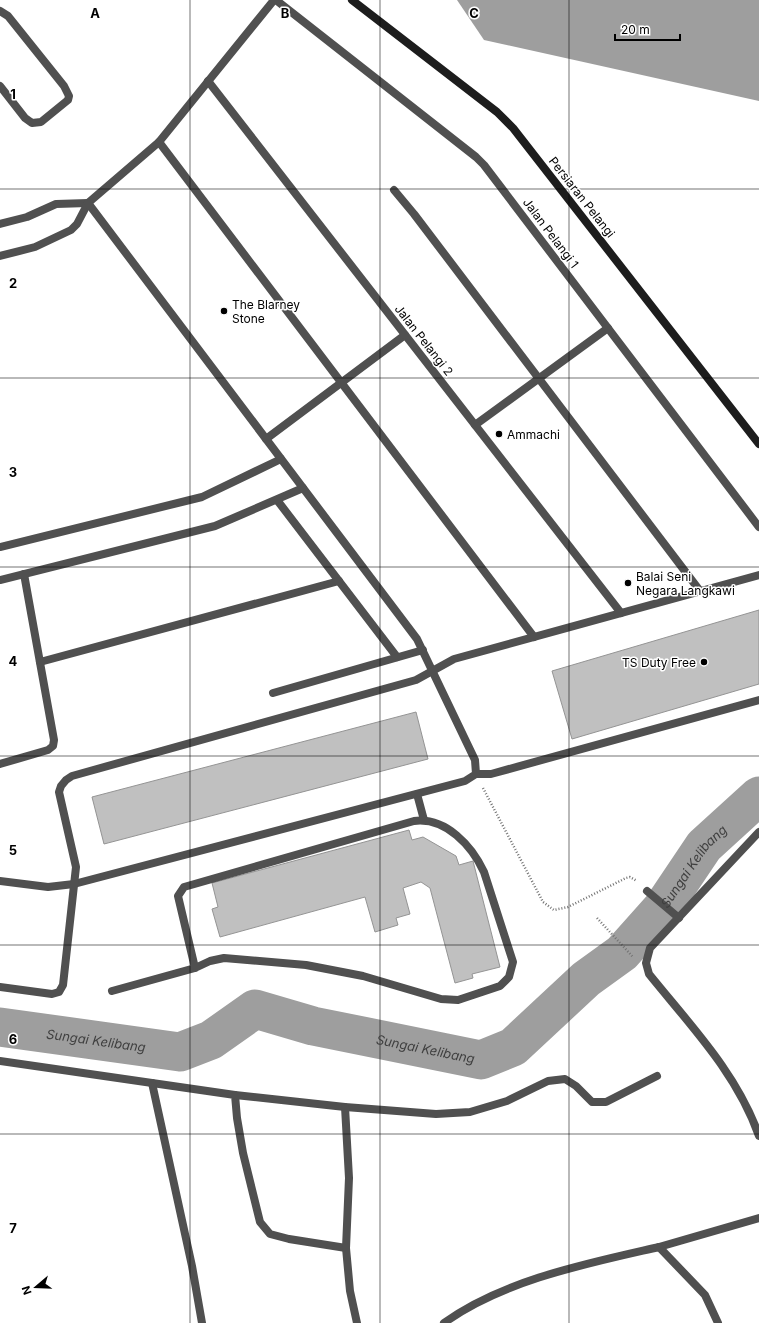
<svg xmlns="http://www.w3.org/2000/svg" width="759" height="1323" font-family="Inter,sans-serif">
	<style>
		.water { fill: #9e9e9e }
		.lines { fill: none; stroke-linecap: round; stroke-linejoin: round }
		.river { stroke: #9e9e9e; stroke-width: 39 }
		.building { fill: #c0c0c0; stroke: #949494 }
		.path { stroke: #727272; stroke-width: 2.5; stroke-dasharray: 1 2; stroke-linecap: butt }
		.lane { stroke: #505050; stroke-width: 8 }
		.street { stroke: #505050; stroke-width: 8 }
		.secondary { stroke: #1d1d1d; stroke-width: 8 }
		.grid { fill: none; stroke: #000; stroke-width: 1; stroke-opacity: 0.55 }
		.poi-dot { fill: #000; stroke: #fff; stroke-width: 1.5 }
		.labels { text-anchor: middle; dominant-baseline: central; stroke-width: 3; stroke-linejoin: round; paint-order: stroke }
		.street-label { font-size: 12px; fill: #000; stroke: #fff }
		.poi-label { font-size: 12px; fill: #000; stroke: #fff; text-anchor: start }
		.water-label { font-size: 13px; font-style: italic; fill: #3f3f3f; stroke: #fff }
		.grid-label { font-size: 13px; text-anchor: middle; font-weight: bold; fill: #000; stroke: #fff; stroke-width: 3; stroke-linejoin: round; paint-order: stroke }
	</style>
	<rect width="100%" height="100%" fill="#fff"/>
	<polygon class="water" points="457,0 759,0 759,101 484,40"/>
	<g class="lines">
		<path class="river" id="s1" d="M0 1027 180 1052 211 1040 255 1009 313 1026 481 1060 513 1047 586 979 622 953 663 907 704 846 759 796"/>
	</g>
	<g class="building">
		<polygon points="759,610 759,684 572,739 552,671"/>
		<polygon points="416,712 428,759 104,844 92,797"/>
		<polygon points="409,830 412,840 423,837 456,856 459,865 473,861 500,967 472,974 473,978 455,983 430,888 421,882 403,888 410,914 396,918 398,925 375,932 365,897 220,937 212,909 218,907 212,883"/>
	</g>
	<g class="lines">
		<g class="path">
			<polyline points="483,788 543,902 554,910 568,907 626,878 630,877 637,881"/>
			<polyline points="597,918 633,957"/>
		</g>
		<g class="lane">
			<polyline points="0,11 8,16 64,86 69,96 68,100 41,122 32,123 25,118 0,86"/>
			<polyline points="159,142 534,637"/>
			<polyline points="394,190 414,214 700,591"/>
			<polyline points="475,425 608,328"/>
			<polyline points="266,439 405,335"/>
			<polyline points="277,500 397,657"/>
			<polyline points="40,662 339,581"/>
			<polyline points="273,693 423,650"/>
			<polyline points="0,764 48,750 53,746 54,740 24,574"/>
			<polyline points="476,774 491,774 759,700"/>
			<polyline points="417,794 424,820"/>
			<path d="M112 991 195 968 210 961 224 958 306 965 363 976 441 999 458 1000 500 986 509 977 513 962 484 872C472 846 446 817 414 821L184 887 178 896 195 968"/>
		</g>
		<g class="street">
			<polyline points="276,0 476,157 484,165 759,527"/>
			<polyline points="208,81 621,613"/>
			<polyline points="0,224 27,217 56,204 88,203"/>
			<polyline points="0,256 35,247 71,230 77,224 88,203 159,142 274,0"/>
			<polyline points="0,547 202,497 281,459"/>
			<polyline points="0,580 215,526 303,488"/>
			<path d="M759 832 650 948 646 963 649 974C690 1025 737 1073 759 1136"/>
			<polyline points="0,881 48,887 74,884 465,781 476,774 475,760 417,639 88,203"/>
			<polyline points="647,891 679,918"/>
			<polyline points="0,987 52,994 59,992 63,985 76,867 59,792 61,786 66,780 72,776 416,680 454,659 759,575"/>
			<polyline points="0,1061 235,1095 237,1118 243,1153 260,1222 270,1234 289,1239 346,1248"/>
			<polyline points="152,1083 192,1266 202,1323"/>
			<polyline points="235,1095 345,1107 436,1114 470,1112 507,1101 548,1081 565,1079 576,1086 592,1102 606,1102 657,1076"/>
			<polyline points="345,1107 349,1178 346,1248 350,1291 357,1323"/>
			<polyline points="659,1247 759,1218"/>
			<path d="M444 1323C503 1280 589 1263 659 1247L705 1295 718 1323"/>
		</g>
		<polyline class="secondary" points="352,0 497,112 513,128 759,444"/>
	</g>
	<path class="grid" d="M190 0V1323M380 0V1323M569 0V1323M0 189H759M0 378H759M0 567H759M0 756H759M0 945H759M0 1134H759"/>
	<g class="poi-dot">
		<circle cx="224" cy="311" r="4"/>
		<circle cx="499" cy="434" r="4"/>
		<circle cx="628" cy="583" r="4"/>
		<circle cx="704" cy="662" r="4"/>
	</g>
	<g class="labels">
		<g class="street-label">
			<text transform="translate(582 197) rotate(52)">Persiaran Pelangi</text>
			<text transform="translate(551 233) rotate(53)">Jalan Pelangi 1</text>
			<text transform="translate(424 340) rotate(52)">Jalan Pelangi 2</text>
		</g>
		<g class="poi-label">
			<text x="232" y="304">The Blarney<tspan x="232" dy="14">Stone</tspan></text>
			<text x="507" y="434">Ammachi</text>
			<text x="636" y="576">Balai Seni<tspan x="636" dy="14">Negara Langkawi</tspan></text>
			<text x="696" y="662" text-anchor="end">TS Duty Free</text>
		</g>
		<g class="water-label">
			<text stroke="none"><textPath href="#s1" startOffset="792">Sungai Kelibang</textPath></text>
			<text stroke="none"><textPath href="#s1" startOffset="97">Sungai Kelibang</textPath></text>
			<text stroke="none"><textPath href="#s1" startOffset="444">Sungai Kelibang</textPath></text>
		</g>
	</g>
	<g class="grid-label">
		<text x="95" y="18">A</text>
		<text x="285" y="18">B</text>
		<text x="474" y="18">C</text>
		<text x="13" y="99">1</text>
		<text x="13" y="288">2</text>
		<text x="13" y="477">3</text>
		<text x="13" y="666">4</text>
		<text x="13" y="855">5</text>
		<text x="13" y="1044">6</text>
		<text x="13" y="1233">7</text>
	</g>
	<g transform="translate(36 1287) rotate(251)" stroke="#ffffff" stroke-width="3" paint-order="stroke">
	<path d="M0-3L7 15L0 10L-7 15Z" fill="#000000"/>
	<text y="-6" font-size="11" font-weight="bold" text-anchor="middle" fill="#000000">N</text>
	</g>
	<path d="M615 34v6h65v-6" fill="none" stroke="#000000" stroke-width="2"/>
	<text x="621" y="34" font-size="12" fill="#000000" stroke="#ffffff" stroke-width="3" paint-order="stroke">20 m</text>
</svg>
